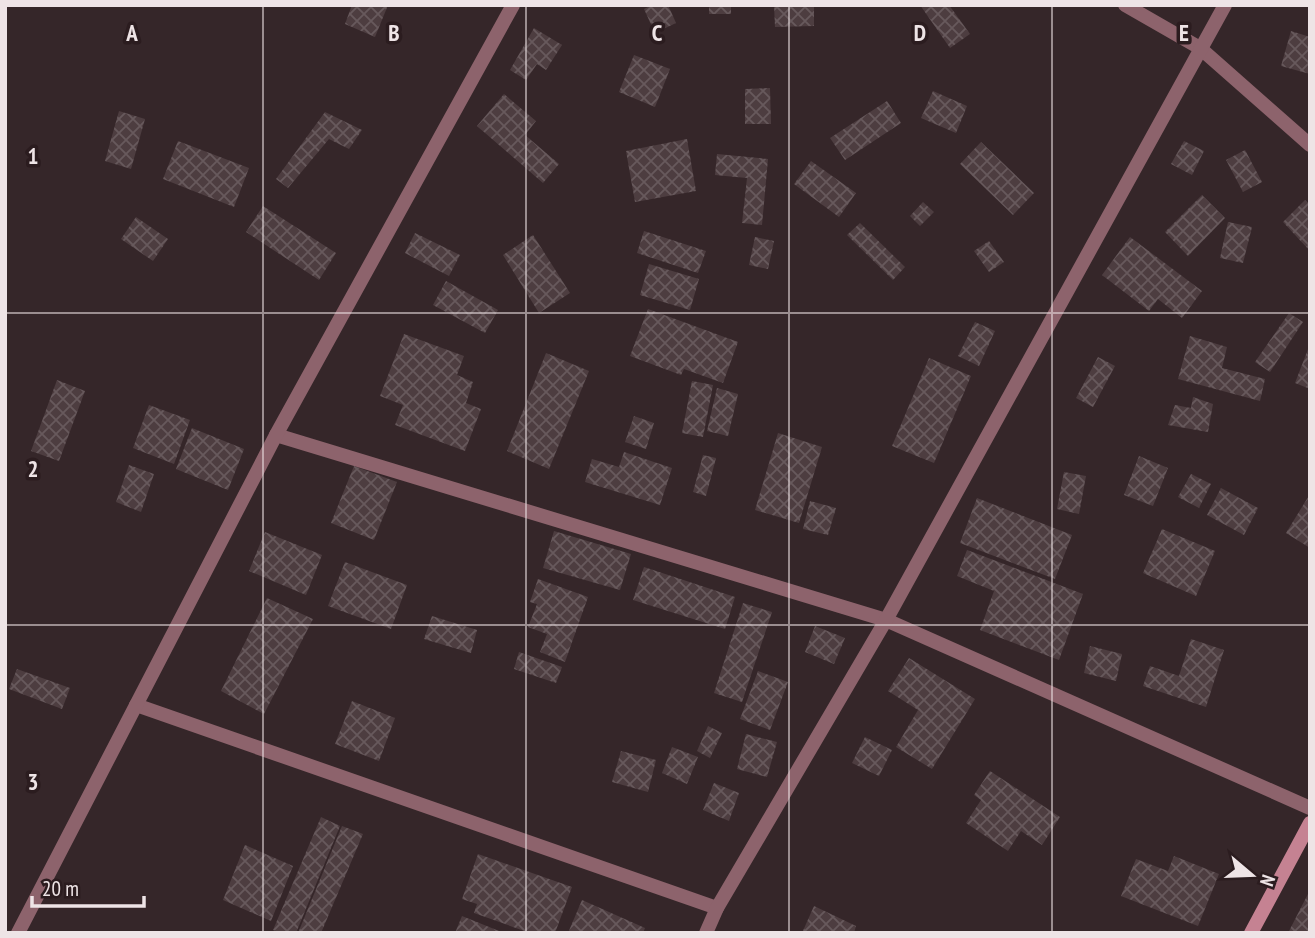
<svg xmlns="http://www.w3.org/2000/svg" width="1315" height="938" font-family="'PT Sans Narrow',sans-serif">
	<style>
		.building { fill: url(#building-cross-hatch) }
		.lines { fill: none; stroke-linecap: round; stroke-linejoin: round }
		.minor { stroke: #8d636c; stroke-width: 14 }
		.secondary { stroke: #c58292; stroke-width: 14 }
		.grid { fill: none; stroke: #eee4e6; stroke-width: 2; stroke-opacity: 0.55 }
		.grid-label { font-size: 23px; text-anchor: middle; font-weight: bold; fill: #eee4e6; stroke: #2b1c1f; stroke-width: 7; stroke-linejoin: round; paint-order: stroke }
	</style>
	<defs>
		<pattern id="building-cross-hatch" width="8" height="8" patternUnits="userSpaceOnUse" patternTransform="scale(1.75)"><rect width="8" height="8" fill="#4d3d40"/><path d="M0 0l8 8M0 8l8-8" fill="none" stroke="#67595c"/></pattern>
	</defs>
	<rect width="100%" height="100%" fill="#352629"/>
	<g class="building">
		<polygon points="352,5 388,5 375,37 345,24"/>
		<polygon points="652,5 668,5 676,23 655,33 644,9"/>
		<rect x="709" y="5" width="22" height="9"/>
		<polygon points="774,5 814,5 814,26 775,27"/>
		<polygon points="920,5 949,5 970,34 950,48"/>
		<polygon points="534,28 562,45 546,70 537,64 526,80 510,70"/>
		<polygon points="1291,31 1310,37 1310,74 1281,66"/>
		<polygon points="634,55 670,69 655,107 619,92"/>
		<polygon points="770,88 771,124 745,124 745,89"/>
		<polygon points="933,91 967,106 956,133 921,118"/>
		<polygon points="504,94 536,121 525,135 559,164 543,183 477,126"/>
		<polygon points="887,101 901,123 845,160 830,138"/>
		<polygon points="119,111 145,119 131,169 105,161"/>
		<polygon points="325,112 362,130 349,149 329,139 288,188 276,179"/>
		<polygon points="687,139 696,191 635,202 626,151"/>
		<polygon points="178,141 249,168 234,207 163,179"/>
		<polygon points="1184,141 1204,151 1192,175 1171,164"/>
		<polygon points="981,142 1034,193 1013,215 960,164"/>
		<polygon points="1245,150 1262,182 1243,192 1226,160"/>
		<polygon points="717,154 768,159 762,225 742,223 747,178 715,175"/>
		<polygon points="811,161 856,193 839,217 794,184"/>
		<polygon points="1202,195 1225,218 1188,256 1165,232"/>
		<polygon points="1305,200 1310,205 1310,251 1283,222"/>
		<polygon points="923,202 934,212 920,226 910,216"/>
		<polygon points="263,206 336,253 319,280 246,232"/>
		<polygon points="136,217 168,239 153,261 121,239"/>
		<polygon points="1228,222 1252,227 1243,263 1220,258"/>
		<polygon points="860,223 905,267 893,280 847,235"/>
		<polygon points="644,231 706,251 698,273 637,253"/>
		<polygon points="415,233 460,255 449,276 405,253"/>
		<polygon points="533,235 570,293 539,313 503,255"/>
		<polygon points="755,237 774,241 768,269 749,265"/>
		<polygon points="1130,237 1202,291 1182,318 1158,299 1149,311 1102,275"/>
		<polygon points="989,241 1004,262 989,272 974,251"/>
		<polygon points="649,264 699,279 690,310 640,295"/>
		<polygon points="446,281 498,310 485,333 433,305"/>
		<polygon points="648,309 738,342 723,383 684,369 681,375 630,356"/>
		<polygon points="1289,313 1303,322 1270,372 1255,362"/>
		<polygon points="975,322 995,331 979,366 958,356"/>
		<polygon points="404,334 464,356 457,375 473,382 466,403 481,409 465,451 395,425 403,405 380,396"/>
		<polygon points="1190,336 1227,347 1222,368 1265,379 1260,401 1178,379"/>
		<polygon points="1310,344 1310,389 1295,383"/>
		<polygon points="546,353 589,371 549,469 507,451"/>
		<polygon points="1098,357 1115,366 1093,407 1076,398"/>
		<polygon points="929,358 971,376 934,463 892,446"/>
		<polygon points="57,380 85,391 59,461 31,451"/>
		<polygon points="692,381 713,385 703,437 682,433"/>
		<polygon points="717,388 738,394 728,436 707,431"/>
		<polygon points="1193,397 1213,404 1208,432 1168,425 1175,405 1191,408"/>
		<polygon points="149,405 190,420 174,464 133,448"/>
		<polygon points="634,416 654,423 646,449 625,442"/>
		<polygon points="192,428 244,449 228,490 176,469"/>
		<polygon points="778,433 822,447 799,523 755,510"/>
		<polygon points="624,452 672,468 660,505 585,482 592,459 619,467"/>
		<polygon points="703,455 716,458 706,496 693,492"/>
		<polygon points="1139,456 1168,468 1153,506 1124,495"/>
		<polygon points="129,465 154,474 141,512 116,502"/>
		<polygon points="354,466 397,482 374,540 331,523"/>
		<polygon points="1064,472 1086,476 1079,514 1057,509"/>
		<polygon points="1191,474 1211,484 1199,508 1178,497"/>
		<polygon points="1221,488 1258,508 1244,535 1207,515"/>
		<polygon points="1310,494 1310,548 1286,533"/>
		<polygon points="977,498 1072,535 1055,579 960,543"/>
		<polygon points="810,501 836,508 828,535 803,529"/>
		<polygon points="1162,529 1215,551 1196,596 1143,573"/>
		<polygon points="554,531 631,554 620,590 543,568"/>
		<polygon points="265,532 322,555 306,595 249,571"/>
		<polygon points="967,550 1083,594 1059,660 980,630 994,591 957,576"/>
		<polygon points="345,562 407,585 391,629 328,606"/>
		<polygon points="644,567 735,597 725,629 633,600"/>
		<polygon points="538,579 588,597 565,662 540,652 547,634 528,627 537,604 530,602"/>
		<polygon points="267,598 313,619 264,714 221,691"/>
		<polygon points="743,603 772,612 742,702 714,693"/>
		<polygon points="432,616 477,630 471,653 424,639"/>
		<polygon points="815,626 845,638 834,664 805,652"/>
		<polygon points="1191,639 1224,650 1206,707 1143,686 1150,666 1179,676"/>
		<polygon points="1090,646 1122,654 1116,681 1084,673"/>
		<polygon points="519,652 562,667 556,683 514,669"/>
		<polygon points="909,658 975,699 932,769 896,747 918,710 888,691"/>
		<polygon points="17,669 70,688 62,709 9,689"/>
		<polygon points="758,671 788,682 770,730 740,719"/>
		<polygon points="352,701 395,718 379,761 335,744"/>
		<polygon points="708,726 722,733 710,758 697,751"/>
		<polygon points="746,734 777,742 767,777 737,769"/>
		<polygon points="865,737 892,750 879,776 852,763"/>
		<polygon points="672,747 698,757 687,784 662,773"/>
		<polygon points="621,751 656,760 648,792 612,782"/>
		<polygon points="990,771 1060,817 1042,845 1021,831 1008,851 966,823 981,800 974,795"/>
		<polygon points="714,783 739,793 729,821 703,810"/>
		<polygon points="321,817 340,826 296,933 282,933 273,930"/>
		<polygon points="342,826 363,834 321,933 298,933"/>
		<polygon points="245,845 293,866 271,921 223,900"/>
		<polygon points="478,854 572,887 555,933 530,933 474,913 477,904 462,899"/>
		<polygon points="1174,856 1219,874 1198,926 1121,896 1136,859 1168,871"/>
		<polygon points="1310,890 1310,933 1288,933"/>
		<polygon points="582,900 645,928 643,933 568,933"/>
		<polygon points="814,906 856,926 854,933 802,933"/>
		<polygon points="462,916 504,933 455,933"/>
	</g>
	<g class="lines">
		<g class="minor">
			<polyline points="1125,5 1200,48 1310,145"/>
			<polyline points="276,435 886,620 1310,808"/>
			<polyline points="136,705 717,908"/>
			<polyline points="18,933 276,435 513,5"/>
			<polyline points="706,933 717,908 886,620 1225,5"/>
		</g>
		<polyline class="secondary" points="1251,933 1310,823"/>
	</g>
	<path class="grid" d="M263 5V933M526 5V933M789 5V933M1052 5V933M5 313H1310M5 625H1310"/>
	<g class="grid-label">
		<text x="132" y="41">A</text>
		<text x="394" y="41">B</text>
		<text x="657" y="41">C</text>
		<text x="920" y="41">D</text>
		<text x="1184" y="41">E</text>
		<text x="33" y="164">1</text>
		<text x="33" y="477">2</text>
		<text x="33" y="790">3</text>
	</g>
	<rect width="1315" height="938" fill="none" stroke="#eee4e6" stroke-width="14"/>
	<g transform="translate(1252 875) rotate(109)" stroke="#2b1c1f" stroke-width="5" paint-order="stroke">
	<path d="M0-5L12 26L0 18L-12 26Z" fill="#eee4e6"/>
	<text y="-10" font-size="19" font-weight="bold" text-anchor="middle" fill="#eee4e6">N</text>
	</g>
	<path d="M32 896v10h112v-10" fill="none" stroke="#eee4e6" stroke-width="3.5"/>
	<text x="42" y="896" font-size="21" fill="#eee4e6" stroke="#2b1c1f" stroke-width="5" paint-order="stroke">20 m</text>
</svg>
